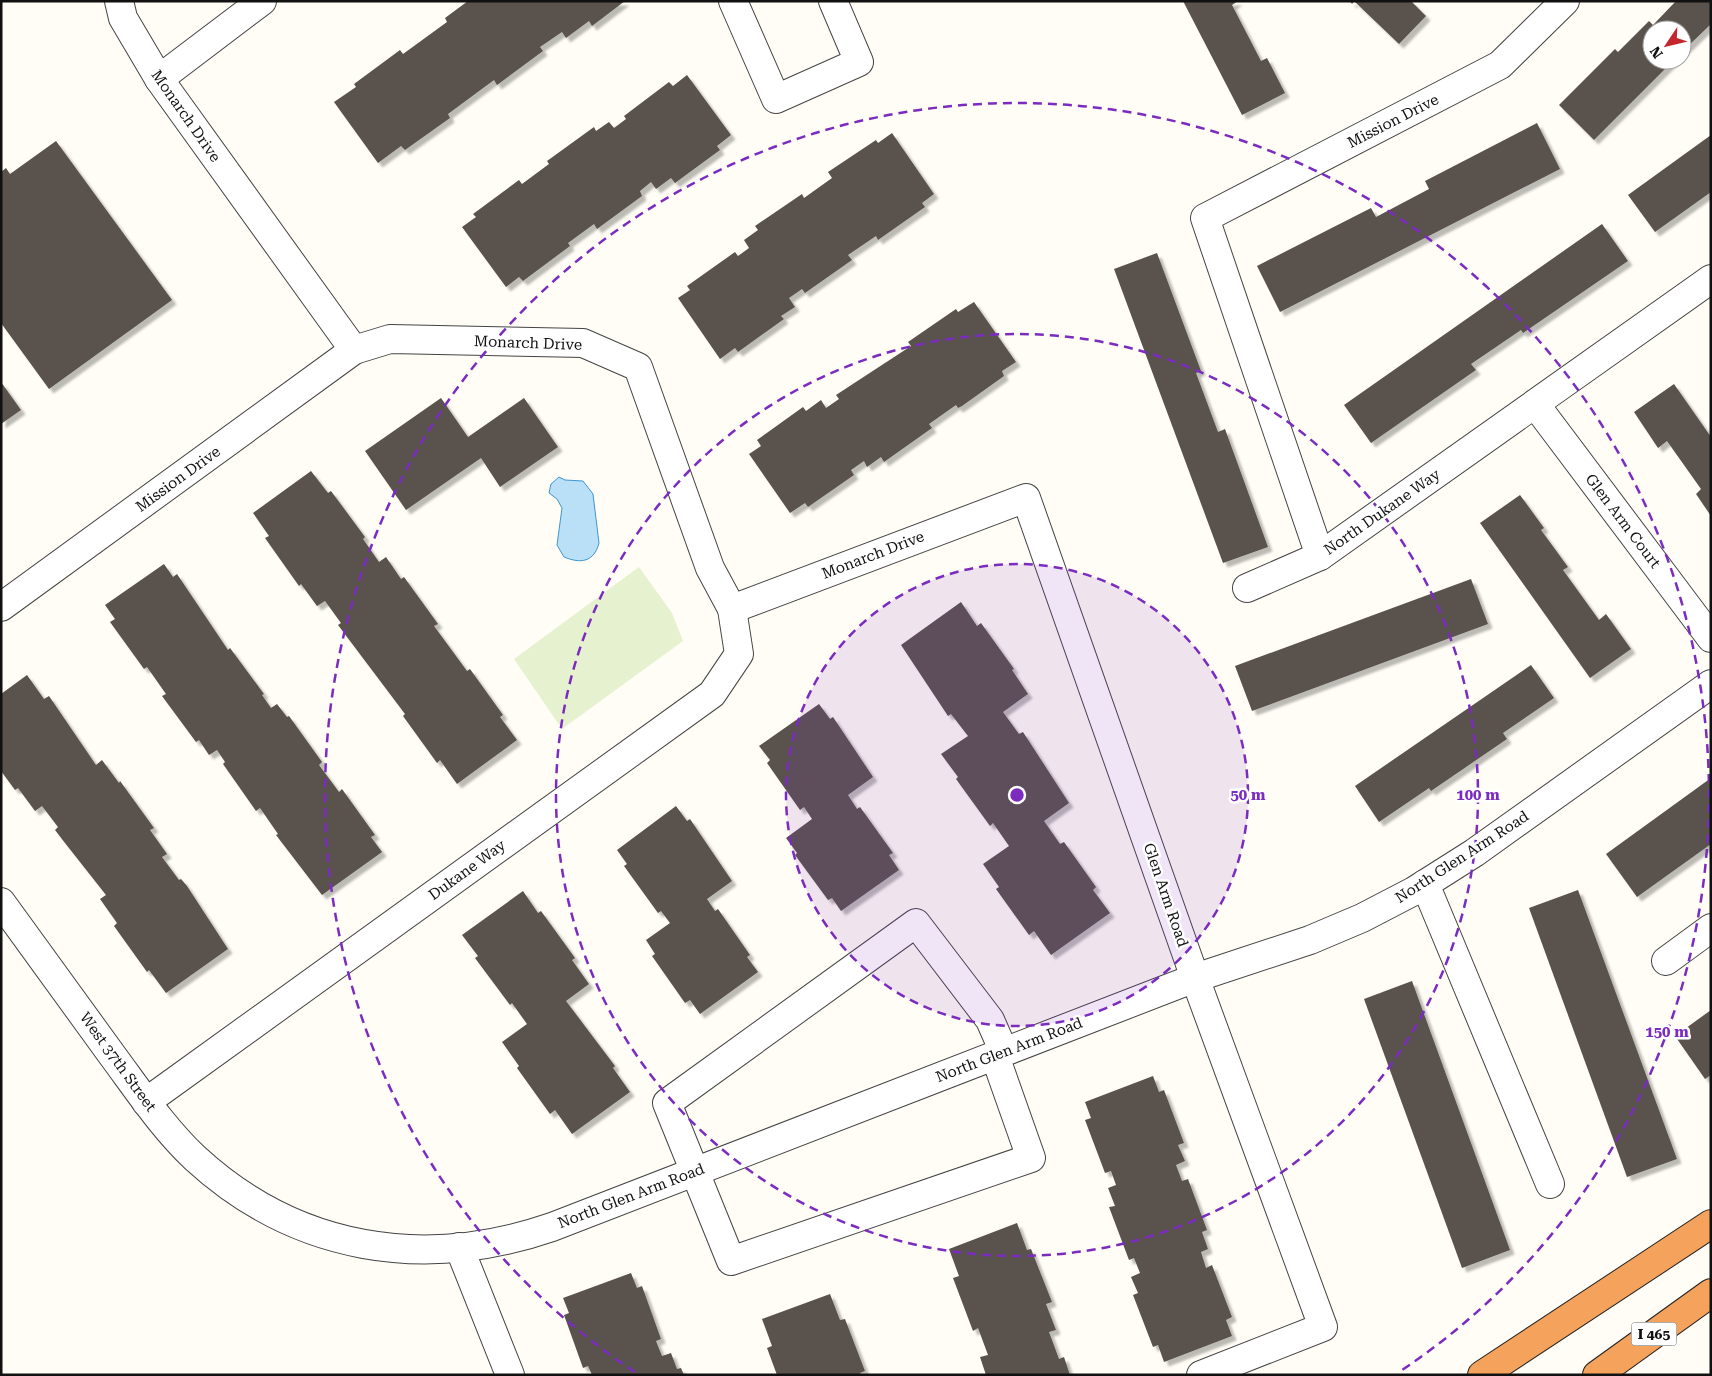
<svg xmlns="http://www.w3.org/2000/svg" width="1712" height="1376" font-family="'Roboto Serif',serif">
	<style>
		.pitch { fill: #e6f2cf }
		.water { fill: #b9e0f7; stroke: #3f96cf }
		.building { fill: #5a524d; filter: url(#shadow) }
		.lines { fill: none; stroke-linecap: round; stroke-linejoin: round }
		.minor-casing { stroke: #444; stroke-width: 30 }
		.highway-casing { stroke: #222; stroke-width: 30 }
		.minor { stroke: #fff; stroke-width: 28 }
		.highway { stroke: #f5a25d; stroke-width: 28 }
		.ring { fill: none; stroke: #7b2cbf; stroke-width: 2.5; stroke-dasharray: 9 6 }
		.labels { text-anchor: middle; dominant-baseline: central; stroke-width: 5; stroke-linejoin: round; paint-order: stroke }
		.shield { fill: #fff; stroke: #585858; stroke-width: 1 }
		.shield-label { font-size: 14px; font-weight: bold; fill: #111 }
		.street-label { font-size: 15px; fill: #111; stroke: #fff }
		.centre { fill: #7b2cbf; stroke: #fff; stroke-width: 2.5 }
		.ring-label { font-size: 15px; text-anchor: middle; font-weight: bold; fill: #7b2cbf; stroke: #fff; stroke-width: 5; stroke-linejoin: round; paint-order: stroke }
	</style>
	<defs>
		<filter id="shadow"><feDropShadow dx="4.5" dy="4.5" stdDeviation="1" flood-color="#0004"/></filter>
	</defs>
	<rect width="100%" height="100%" fill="#fffdf5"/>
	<polygon class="pitch" points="639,567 672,613 683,641 562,729 514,659"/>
	<path class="water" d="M559 477 565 480 583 481 593 494 599 543C594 562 581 564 564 557L557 545 562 508 557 499 549 493 551 484Z"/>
	<g class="building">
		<polygon points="468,1 625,1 592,26 589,21 566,38 562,32 540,47 543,51 497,85 494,80 448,114 450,118 405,150 401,146 378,163 334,102 356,87 354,84 400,50 403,54 447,22 445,18"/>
		<polygon points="1183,1 1238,1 1232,5 1261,61 1267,58 1285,93 1242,115"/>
		<polygon points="1350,1 1411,1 1426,16 1399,44 1354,1 1352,4"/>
		<polygon points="1676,1 1711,1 1711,24 1682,52 1682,30 1652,30 1652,60 1674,60 1594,140 1559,105 1615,49 1618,52 1649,21 1653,25"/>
		<polygon points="687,75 731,135 717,146 720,150 675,183 671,178 656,189 651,182 640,191 642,196 597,229 594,224 568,243 570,246 523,281 519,277 506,287 462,227 476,217 473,214 519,180 522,184 549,164 547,161 594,127 596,131 609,122 614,128 626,119 624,116 669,82 673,86"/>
		<polygon points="1537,123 1560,169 1280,312 1257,266 1371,208 1376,217 1429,189 1425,181"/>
		<polygon points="892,133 934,194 922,203 925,207 878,240 876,236 848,255 852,260 805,293 802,289 789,298 795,307 781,316 784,319 738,352 735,348 720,359 678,298 690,290 687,286 735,252 738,256 749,248 744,240 758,230 755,226 802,194 804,198 832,178 828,172 876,140 878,143"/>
		<polygon points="1711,135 1711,192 1655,232 1628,195"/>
		<polygon points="56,141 172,300 49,389 1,323 1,172 6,168 10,174"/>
		<polygon points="1602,224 1628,261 1523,333 1521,330 1471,364 1476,370 1371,443 1344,405"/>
		<polygon points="1157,253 1201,371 1196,373 1218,432 1225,429 1268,547 1223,563 1114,269"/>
		<polygon points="974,302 1016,362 1002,371 1004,376 962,406 958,408 956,405 929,424 932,428 884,462 881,457 867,467 864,461 851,470 854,475 808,507 805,503 790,513 749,454 761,446 757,440 803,407 806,411 821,400 826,408 839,399 836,395 911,346 908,342 956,309 958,312"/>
		<polygon points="1,382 21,410 1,424"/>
		<polygon points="1674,384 1711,437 1711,516 1696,494 1701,489 1667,441 1658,448 1634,412"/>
		<polygon points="441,398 468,437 524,398 558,447 500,487 481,458 406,510 365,451"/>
		<polygon points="311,471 328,493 331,491 365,537 363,539 379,562 386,557 401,579 404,577 438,624 434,626 467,671 470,669 503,715 500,717 517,740 457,784 440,760 437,763 403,716 405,714 338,625 341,623 325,601 317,606 301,584 299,586 265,538 269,536 253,513"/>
		<polygon points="1520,495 1544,528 1541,530 1568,567 1563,570 1599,620 1606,614 1631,649 1590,678 1480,523"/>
		<polygon points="164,564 173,577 177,574 228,650 230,648 264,694 262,695 271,708 277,704 287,717 289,716 322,762 319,765 339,792 342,789 375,835 371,837 382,852 322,895 276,835 278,834 260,808 256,811 223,764 225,762 217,750 209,755 199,740 196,742 162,696 166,694 147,667 144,669 110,622 115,619 105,605"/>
		<polygon points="1471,579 1488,624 1252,711 1235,666"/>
		<polygon points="961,602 977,626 981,623 1014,669 1012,670 1028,694 1003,712 1019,734 1023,732 1069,803 1044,821 1060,844 1064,842 1096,887 1093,890 1110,913 1051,955 1034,931 1029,935 996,889 999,887 983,864 1009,846 993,823 990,826 956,779 958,777 941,754 968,736 951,714 948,716 901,645"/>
		<polygon points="1531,665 1554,698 1503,733 1507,739 1431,791 1429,788 1379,822 1355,786"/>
		<polygon points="27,675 44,699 49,696 96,765 102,760 119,783 120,781 154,828 150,830 167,854 162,857 179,880 181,879 187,886 228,949 166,993 149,970 147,972 114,926 117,923 100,899 106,895 65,843 55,830 58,827 42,806 35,811 18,788 15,790 1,771 1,694"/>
		<polygon points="819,704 830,719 833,717 873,777 848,795 857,809 860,807 893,853 889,855 899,870 841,911 832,898 828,900 795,855 797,853 786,838 812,819 804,807 800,810 767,763 770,760 759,746"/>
		<polygon points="1711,778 1711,844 1637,897 1606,854"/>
		<polygon points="676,806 687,821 690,819 732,881 707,899 715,911 718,909 750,955 747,957 758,972 700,1014 690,1000 685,1003 652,956 655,954 646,940 670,923 661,911 658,913 624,866 627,864 617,850"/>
		<polygon points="1578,890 1677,1159 1627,1177 1529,908"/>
		<polygon points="523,891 538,913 541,911 575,958 572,960 589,984 566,1001 615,1066 613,1068 630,1092 572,1134 555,1110 550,1114 517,1068 519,1066 502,1042 527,1024 512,1003 510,1005 475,958 478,956 462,935"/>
		<polygon points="1412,981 1510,1250 1462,1268 1364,999"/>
		<polygon points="1711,1010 1711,1075 1705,1079 1675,1036"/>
		<polygon points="1153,1076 1159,1092 1164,1090 1184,1143 1178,1145 1185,1161 1176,1165 1182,1181 1188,1179 1207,1230 1202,1232 1208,1249 1201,1252 1206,1268 1212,1265 1232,1317 1226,1320 1232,1336 1164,1362 1158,1345 1153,1347 1133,1295 1138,1293 1131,1277 1140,1273 1134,1258 1129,1260 1109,1207 1115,1206 1108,1188 1116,1185 1111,1171 1105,1173 1085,1120 1091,1118 1085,1102"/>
		<polygon points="1017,1223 1027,1250 1031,1249 1052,1302 1046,1304 1056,1330 1049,1332 1059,1359 1064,1357 1070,1375 986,1375 980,1357 988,1355 978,1328 973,1331 953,1278 959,1276 949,1249"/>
		<polygon points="631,1273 637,1288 642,1286 661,1339 656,1341 662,1356 671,1353 677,1369 681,1368 684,1375 592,1375 588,1366 583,1368 564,1315 569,1313 563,1298"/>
		<polygon points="830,1294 840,1320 845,1319 865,1371 860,1373 861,1375 777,1375 767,1348 772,1346 762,1319"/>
	</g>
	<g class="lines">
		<g class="minor-casing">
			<g id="minor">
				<polyline points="119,1 123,18 159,79 354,350 390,339 583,343 638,367 710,568 732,609 1026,498 1195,978 1323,1327 1201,1375"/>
				<polyline points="733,1 776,99 859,62 833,1"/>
				<polyline points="159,79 262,1"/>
				<polyline points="1535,404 1711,638"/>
				<polyline points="1320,556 1205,218 1500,65 1565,1"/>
				<polyline points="1247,588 1320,556 1711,279"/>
				<polyline points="1,607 354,350"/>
				<polyline points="1425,884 1550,1184"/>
				<path d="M1 902C38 953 75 1004 112 1055 138 1090 163 1128 195 1158 296 1251 424 1271 552 1227L1195 978 1310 940 1362 918 1414 891 1474 853 1711 684"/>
				<polyline points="1666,961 1711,928"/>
				<polyline points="995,1056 1031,1158 731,1261 667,1103 916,923 990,1020 1004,1052"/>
				<polyline points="146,1102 712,694 739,654 732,609"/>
				<polyline points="459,1247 510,1375"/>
			</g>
		</g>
		<g class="highway-casing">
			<g id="highway">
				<polyline points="1482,1375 1711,1224"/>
				<polyline points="1597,1375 1711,1293"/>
			</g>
		</g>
		<use href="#minor" class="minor"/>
		<use href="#highway" class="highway"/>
	</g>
	<circle cx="1017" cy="795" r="231" fill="#7b2cbf" fill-opacity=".12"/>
	<g class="ring">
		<circle cx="1017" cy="795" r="231"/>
		<circle cx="1017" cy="795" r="461"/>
		<path d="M635 1372A692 692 0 1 1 1399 1372"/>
	</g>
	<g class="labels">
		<rect class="shield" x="1631.5" y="1322.5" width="45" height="23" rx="4"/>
		<g class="shield-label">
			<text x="1654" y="1334">I 465</text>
		</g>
		<g class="street-label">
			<text transform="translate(186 116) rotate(55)">Monarch Drive</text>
			<text transform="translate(1393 121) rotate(-27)">Mission Drive</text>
			<text transform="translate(528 343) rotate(2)">Monarch Drive</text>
			<text transform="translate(178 479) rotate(-36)">Mission Drive</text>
			<text transform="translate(1382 512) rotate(-35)">North Dukane Way</text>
			<text transform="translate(1623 521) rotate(53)">Glen Arm Court</text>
			<text transform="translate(873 555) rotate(-21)">Monarch Drive</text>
			<text transform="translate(1462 857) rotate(-33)">North Glen Arm Road</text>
			<text transform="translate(467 870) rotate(-36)">Dukane Way</text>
			<text transform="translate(1166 895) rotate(71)">Glen Arm Road</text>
			<text transform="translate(1009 1050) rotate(-21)">North Glen Arm Road</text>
			<text transform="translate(118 1062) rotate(54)">West 37th Street</text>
			<text transform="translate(631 1196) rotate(-21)">North Glen Arm Road</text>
		</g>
	</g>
	<circle cx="1017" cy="795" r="8" class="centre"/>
	<g class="ring-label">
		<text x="1248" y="800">50 m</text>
		<text x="1478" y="800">100 m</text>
		<text x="1667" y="1037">150 m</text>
	</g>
	<rect width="1712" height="1376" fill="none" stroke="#111111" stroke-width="5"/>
	<g transform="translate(1667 45) rotate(235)"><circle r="24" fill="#ffffff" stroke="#a0a0a0"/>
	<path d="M0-4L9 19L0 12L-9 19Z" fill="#c4262e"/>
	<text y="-8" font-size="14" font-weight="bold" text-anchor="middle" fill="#111111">N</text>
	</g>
</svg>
